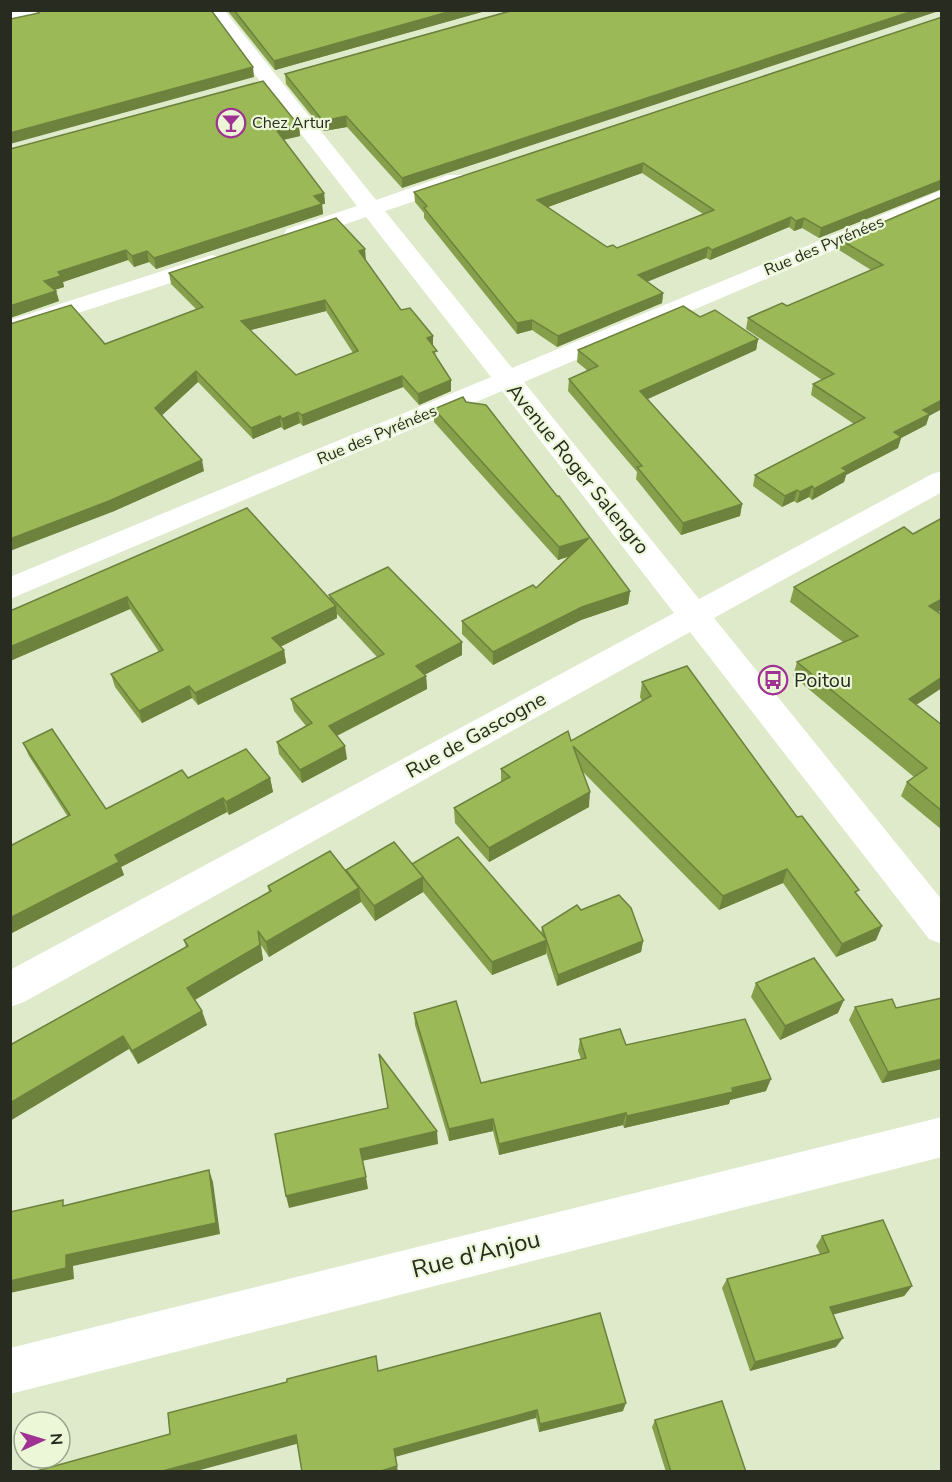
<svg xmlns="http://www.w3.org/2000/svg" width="952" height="1482" font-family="'Nunito Sans',sans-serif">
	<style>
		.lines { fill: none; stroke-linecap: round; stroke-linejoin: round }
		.minor { fill: #fff; fill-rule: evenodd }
		.wall { fill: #859f4b; fill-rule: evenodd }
		.shaded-wall { fill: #6c823d }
		.building { fill: #9bb957; stroke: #6c823d; stroke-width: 1.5; fill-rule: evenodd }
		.labels { text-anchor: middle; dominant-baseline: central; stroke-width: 4.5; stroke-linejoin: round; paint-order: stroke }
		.far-poi-label { font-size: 16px; fill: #272b20; stroke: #ecf7d8; text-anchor: start }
		.far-street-label { font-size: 16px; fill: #272b20; stroke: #ecf7d8 }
		.street-label { font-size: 20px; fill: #272b20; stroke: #ecf7d8 }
		.poi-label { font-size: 20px; fill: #272b20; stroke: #ecf7d8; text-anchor: start }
		.near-street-label { font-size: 24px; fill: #272b20; stroke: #ecf7d8 }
	</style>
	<rect width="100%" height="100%" fill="#dfeacb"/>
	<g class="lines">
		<g class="minor">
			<polygon points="10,10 37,10 34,14 10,19"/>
			<polygon points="205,10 224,10 376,200 448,175 464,175 467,180 464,185 385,211 512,368 942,190 942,204 524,382 699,599 932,474 942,471 942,492 714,618 942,900 942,944 929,939 690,632 24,1002 10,1007 10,970 674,613 502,391 10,599 10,577 491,377 366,217 303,239 287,239 284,234 287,229 357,206"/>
			<polygon points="212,255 220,257 223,262 220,267 10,335 10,320"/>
			<polygon points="942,1117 942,1157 10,1394 10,1348"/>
		</g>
	</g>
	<g class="wall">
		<polygon points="227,10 489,10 275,70"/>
		<polygon points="514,10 402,188 347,127 324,131 286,84 285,74"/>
		<path d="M942 17 819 238 802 228 794 231 789 227 710 260 706 258 647 281 663 293 662 303 557 347 532 330 517 334 424 218V213L415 202 414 192ZM642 173 703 214 617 248 607 247 548 207Z"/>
		<polygon points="263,81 299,126 300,136 283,140 324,193 325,204 322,204 323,214 156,269 149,262 134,267 128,260 63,282 64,287 55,290 56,291 59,301 10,318 10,149"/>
		<polygon points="942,197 929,416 926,425 901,438 898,448 846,475 844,482 812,500 809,497 797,503 794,501 782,507 753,486 755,475 854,424 811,395 813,384 822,380 746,329 748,318 787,306 871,270 839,250 841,240"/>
		<path d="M366 260 401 310 433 336V345L437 359 451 391 419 405 403 387 303 426 300 423 284 430 281 427 253 439 198 382 162 415 204 471 112 512 105 344 197 310 171 284 169 273ZM326 311 353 353 296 375 250 330Z"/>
		<polygon points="700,317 758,339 756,350 647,399 742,504 740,516 681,535 636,479 637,472 568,391 569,379 588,371 577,362 578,350"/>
		<polygon points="466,402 630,591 628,604 581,620 493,665 462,634 462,621 536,588 569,556 558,560 434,422 434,409"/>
		<polygon points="247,508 330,600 329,595 462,655 425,674 426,676 427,689 337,736 347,759 302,783 279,754 277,742 306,726 294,711 291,699 377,657 337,614 337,618 280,647 284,650 286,663 198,705 192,698 142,723 115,687 111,674 159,652 130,609 10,661 10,611"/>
		<polygon points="794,587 938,612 916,705 942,725 942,830 901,796 907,782 914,777 793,676 797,662 843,642 790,602"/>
		<polygon points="642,682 797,817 857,895 876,940 836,957 783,883 719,910 583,772 589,807 489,862 455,823 454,808 501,782 501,769 571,741 642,701 640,697"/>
		<polygon points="23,743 106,809 188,778 270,778 273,792 229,815 227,812 121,867 124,875 10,934 10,846 68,817 29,756"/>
		<polygon points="412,864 541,934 542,927 581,910 643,941 641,952 557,986 546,952 546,954 492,975 423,892 375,921 361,902 269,957 261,945 263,960 195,1000 207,1025 138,1064 129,1049 12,1044 186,947 184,940 269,892 268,886 346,871"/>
		<polygon points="756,983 838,1013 780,1040 751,997"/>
		<polygon points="942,998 942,1069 882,1083 849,1020 855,1007 896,1008"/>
		<polygon points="414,1013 481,1083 581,1059 578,1051 580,1039 626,1045 766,1091 730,1100 729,1104 624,1128 623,1125 499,1155 493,1131 449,1141 415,1025"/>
		<polygon points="822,1236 912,1286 904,1296 833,1314 836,1347 750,1371 722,1288 727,1279 820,1254 816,1246"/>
		<polygon points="378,1371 623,1411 539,1432 536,1418 298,1443 170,1434"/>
		<polygon points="655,1420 746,1472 666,1472 652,1427"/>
	</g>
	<g class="shaded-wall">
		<polygon points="455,10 489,10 275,70 274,61"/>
		<polygon points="916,10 942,10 402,188 402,178"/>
		<polygon points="253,67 254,77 10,144 10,133"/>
		<polygon points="346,116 347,127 324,131 323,121"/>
		<polygon points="299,126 300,136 278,141 277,131"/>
		<polygon points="643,163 642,173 537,211 537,200"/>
		<polygon points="942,180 942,189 819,238 821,228"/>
		<polygon points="324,193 325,204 322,204 323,214 156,269 154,258 314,196"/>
		<polygon points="791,217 789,227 710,260 712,250"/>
		<polygon points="804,218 802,228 794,231 796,221"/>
		<polygon points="708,247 706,258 637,286 638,275"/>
		<polygon points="365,249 366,260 359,251"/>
		<polygon points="126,250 128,260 63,282 64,287 47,292 44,281 58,272"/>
		<polygon points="147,251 149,262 134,267 132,256"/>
		<polygon points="56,291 59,301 10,318 10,306"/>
		<polygon points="663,293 662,303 557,347 558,336"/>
		<polygon points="325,300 326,311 243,332 241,321"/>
		<polygon points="532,320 532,330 517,334 517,323"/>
		<polygon points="433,336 433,347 427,338"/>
		<polygon points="758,339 756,350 639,403 640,391"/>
		<polygon points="196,371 198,382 158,419 155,408"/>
		<polygon points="402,376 403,387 303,426 302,415"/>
		<polygon points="451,380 451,391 419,405 418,394"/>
		<polygon points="942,400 942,409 929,416 926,425 901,438 898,448 846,475 844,482 812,500 814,489 842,468 894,432 923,410"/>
		<polygon points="298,412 300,423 284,430 282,419"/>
		<polygon points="280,416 281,427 253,439 251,428"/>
		<polygon points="202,460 204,471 112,512 10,551 10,539"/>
		<polygon points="812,486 809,497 797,503 800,492"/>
		<polygon points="797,490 794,501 782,507 785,496"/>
		<polygon points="742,504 740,516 681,535 683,523"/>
		<polygon points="589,538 587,551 558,560 559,547"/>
		<polygon points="630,591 628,604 581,620 493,665 493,652 582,607"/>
		<polygon points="127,597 130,609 10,661 10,647"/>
		<polygon points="942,599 942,610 924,620 929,606"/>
		<polygon points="336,606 337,618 274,650 272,638"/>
		<polygon points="462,642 462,655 417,679 416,666"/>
		<polygon points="284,650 286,663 198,705 195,693"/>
		<polygon points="426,676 427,689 330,739 329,726"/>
		<polygon points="942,677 942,688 904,713 909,699"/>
		<polygon points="189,686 192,698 142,723 139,711"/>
		<polygon points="345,746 347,759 302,783 300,770"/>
		<polygon points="270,778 273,792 229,815 226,802"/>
		<polygon points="590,792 589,807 489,862 489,848"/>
		<polygon points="223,798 227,812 121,867 124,875 10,934 10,918 115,855"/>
		<polygon points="787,869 783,883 719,910 723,896"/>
		<polygon points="423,877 423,892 375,921 374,906"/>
		<polygon points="359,888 361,902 269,957 266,942"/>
		<polygon points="882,926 876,940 836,957 842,944"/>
		<polygon points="258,931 263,960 191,1002 187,988"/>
		<polygon points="547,940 546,954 492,975 492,962"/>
		<polygon points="643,941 641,952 557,986 558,975"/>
		<polygon points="844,1000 838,1013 780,1040 785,1026"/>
		<polygon points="202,1011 207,1025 138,1064 132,1051"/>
		<polygon points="123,1036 129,1049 10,1121 10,1103"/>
		<polygon points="942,1059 942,1069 882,1083 888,1072"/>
		<polygon points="771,1079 766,1091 730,1100 729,1104 624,1128 627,1116"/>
		<polygon points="626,1113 623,1125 499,1155 499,1144"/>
		<polygon points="493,1119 493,1131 449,1141 449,1129"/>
		<polygon points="437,1131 438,1144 362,1161 360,1149"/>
		<polygon points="209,1170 213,1182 220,1234 73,1266 74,1279 10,1293 10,1281 66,1255"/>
		<polygon points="366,1177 368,1189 289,1208 286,1196"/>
		<polygon points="912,1286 904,1296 824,1317 830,1307"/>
		<polygon points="843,1338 836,1347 750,1371 755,1362"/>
		<polygon points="626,1403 623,1411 539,1432 540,1424"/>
		<polygon points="537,1410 536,1418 395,1457 394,1449"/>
		<polygon points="296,1435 300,1443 193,1472 159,1472"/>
		<polygon points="397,1466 398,1472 378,1472"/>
	</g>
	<g class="building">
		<polygon points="37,10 211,10 253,67 10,133 10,19 39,13"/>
		<polygon points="234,10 455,10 274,61"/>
		<polygon points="514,10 916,10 402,178 346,116 323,121 285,74"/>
		<path d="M942 17V180L821 228 804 218 796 221 791 217 712 250 708 247 638 275 663 293 558 336 532 320 517 323 424 208 427 206 414 192ZM643 163 714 210 617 248 613 245 607 247 537 200Z"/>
		<polygon points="263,81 299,126 277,131 324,193 314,196 322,204 154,258 147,251 132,256 126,250 58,272 61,276 44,281 56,291 10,306 10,149"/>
		<polygon points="942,197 942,400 923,410 930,414 894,432 901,437 842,468 847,471 814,489 812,486 800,492 797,490 785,496 755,475 865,418 813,384 834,374 748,318 782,303 787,306 883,265 841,240"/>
		<path d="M336 218 365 249 359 251 401 310 410 308 433 336 427 338 437 351 433 352 451 380 418 394 402 376 302 415 298 412 282 419 280 416 251 428 196 371 155 408 202 460 109 501 10 539V324L71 305 105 344 203 307 169 273ZM325 300 358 351 296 375 241 321Z"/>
		<polygon points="683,306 700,317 715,310 758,339 640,391 742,504 683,523 637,467 642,466 569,379 598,366 578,350"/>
		<polygon points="463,397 466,402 486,405 557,496 559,496 630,591 582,607 493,652 462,621 533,585 536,588 589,538 559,547 434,409"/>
		<polygon points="247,508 336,606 272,638 284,650 195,693 189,686 139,711 111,674 163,650 127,597 10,647 10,611"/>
		<polygon points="942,518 942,599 929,606 942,615 942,677 909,699 942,725 942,811 907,782 927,768 797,662 858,636 794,587 904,527 913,534"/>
		<polygon points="388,567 462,642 416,666 426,676 329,726 345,746 300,770 277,742 312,723 291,699 384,654 329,595"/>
		<polygon points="687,666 797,817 802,816 859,890 855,892 882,926 842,944 787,869 723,896 573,746 590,792 489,848 454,808 510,777 501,769 568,731 571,741 651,696 642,682"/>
		<polygon points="52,729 106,809 182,770 188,778 246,749 270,778 226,802 223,798 115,855 119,862 10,918 10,846 70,815 23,743"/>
		<polygon points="458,837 547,940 492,962 412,864"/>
		<polygon points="394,842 423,877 374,906 346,870"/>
		<polygon points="330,851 359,888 266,942 258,931 260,945 187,988 202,1011 132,1051 123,1036 10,1103 10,1042 12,1044 188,946 184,940 271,891 268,886"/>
		<polygon points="619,895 631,908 643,941 558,975 542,927 577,905 581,910"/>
		<polygon points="814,958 844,1000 785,1026 756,983"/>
		<polygon points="942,998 942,1059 888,1072 855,1007 892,999 896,1008"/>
		<polygon points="456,1001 481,1083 586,1058 580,1039 620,1029 626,1045 745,1019 771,1079 732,1088 733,1092 627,1116 626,1113 499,1144 493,1119 449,1129 414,1013"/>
		<polygon points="379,1054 437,1131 360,1149 366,1177 286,1196 275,1134 388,1108"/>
		<polygon points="209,1170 216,1223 66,1255 66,1268 10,1281 10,1212 63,1200 63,1206"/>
		<polygon points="883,1220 912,1286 830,1307 843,1338 755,1362 727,1279 829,1252 822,1236"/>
		<polygon points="600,1313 626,1403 540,1424 537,1410 394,1449 397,1466 378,1472 302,1472 296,1435 159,1472 33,1472 170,1434 168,1413 287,1382 287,1379 376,1356 378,1371"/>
		<polygon points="722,1401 746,1472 671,1472 655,1420"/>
	</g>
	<defs>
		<g id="bar-ring" transform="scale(1.5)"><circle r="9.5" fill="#ecf7d8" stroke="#9f3292" stroke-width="1.5"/><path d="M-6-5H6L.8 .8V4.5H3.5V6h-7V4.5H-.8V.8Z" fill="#9f3292"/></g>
		<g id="bus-ring" transform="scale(1.5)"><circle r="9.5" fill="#ecf7d8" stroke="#9f3292" stroke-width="1.5"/><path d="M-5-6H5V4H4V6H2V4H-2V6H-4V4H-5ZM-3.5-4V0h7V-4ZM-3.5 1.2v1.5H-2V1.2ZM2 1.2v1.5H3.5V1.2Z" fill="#9f3292"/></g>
	</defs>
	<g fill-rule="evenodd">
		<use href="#bar-ring" x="231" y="123"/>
		<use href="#bus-ring" x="773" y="680"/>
	</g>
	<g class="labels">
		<g class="far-poi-label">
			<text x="252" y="123">Chez Artur</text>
		</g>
		<g class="far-street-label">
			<text transform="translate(824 246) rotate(-23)">Rue des Pyrénées</text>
			<text transform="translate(377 435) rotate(-23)">Rue des Pyrénées</text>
		</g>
		<g class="street-label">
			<text transform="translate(578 469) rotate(51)">Avenue Roger Salengro</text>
			<text transform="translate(476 735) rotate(-29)">Rue de Gascogne</text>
		</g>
		<g class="poi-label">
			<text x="794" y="680">Poitou</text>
		</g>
		<g class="near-street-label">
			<text transform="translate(476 1254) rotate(-14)">Rue d'Anjou</text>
		</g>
	</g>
	<rect width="952" height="1482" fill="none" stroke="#272b20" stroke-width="24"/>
	<g transform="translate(42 1440) rotate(86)"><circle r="28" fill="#ecf7d8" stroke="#9da58e" stroke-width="1.5"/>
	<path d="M0-4.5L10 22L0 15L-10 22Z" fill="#9f3292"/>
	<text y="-9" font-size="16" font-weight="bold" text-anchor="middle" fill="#272b20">N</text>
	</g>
</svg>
